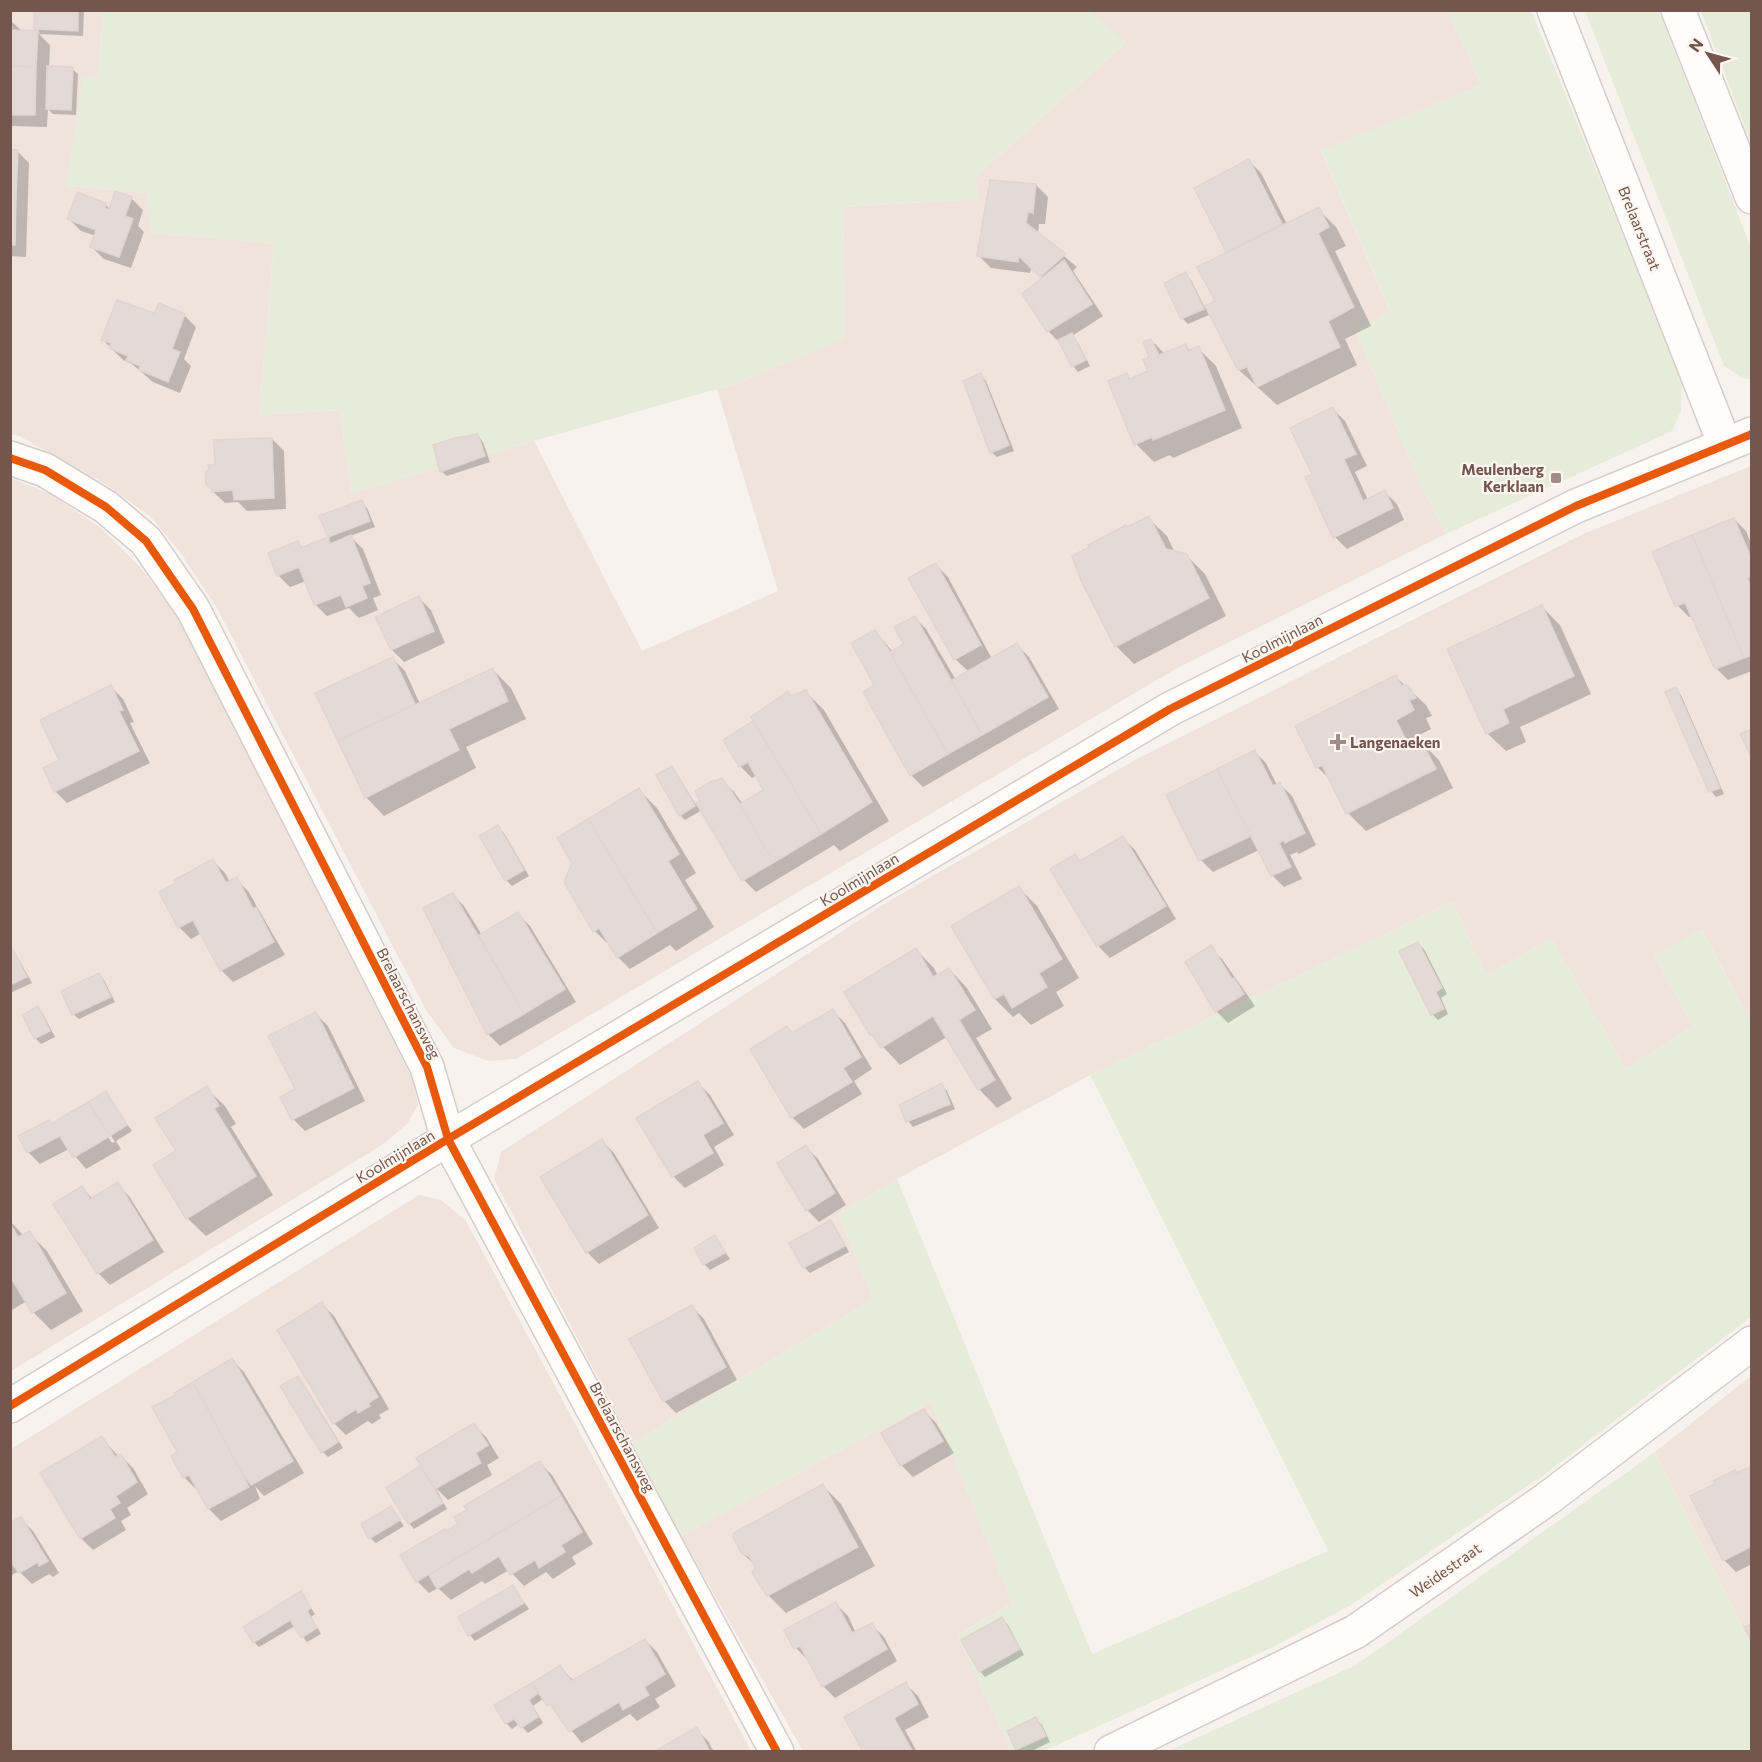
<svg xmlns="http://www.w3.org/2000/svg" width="1762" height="1762" font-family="Commissioner,sans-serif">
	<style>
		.residential { fill: #efe3dc }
		.green { fill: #e7ecda }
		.shadow { fill: #0003; fill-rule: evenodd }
		.building { fill: #e4dad5; stroke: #e0d5d0; stroke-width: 1.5 }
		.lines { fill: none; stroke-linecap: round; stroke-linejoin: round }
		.street-casing { stroke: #d6cdca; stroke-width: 36 }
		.secondary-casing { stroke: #d6cdca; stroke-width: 36 }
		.street { stroke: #fefdfc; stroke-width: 33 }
		.secondary { stroke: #fefdfc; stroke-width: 33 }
		.cycleway-casing { stroke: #fef6f0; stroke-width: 11 }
		.cycleway { stroke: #e8590c; stroke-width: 8 }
		.poi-dot { fill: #a28d86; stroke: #fef6f0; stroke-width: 2 }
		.labels { text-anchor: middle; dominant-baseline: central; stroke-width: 4.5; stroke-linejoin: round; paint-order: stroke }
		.street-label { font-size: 15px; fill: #74564e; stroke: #fef6f0 }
		.poi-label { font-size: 15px; font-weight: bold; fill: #74564e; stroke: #fef6f0; text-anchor: end }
	</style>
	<rect width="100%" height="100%" fill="#f7f2ee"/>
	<g class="residential">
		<polygon points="10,11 104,11 97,76 83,76 67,186 147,193 152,233 274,243 259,415 340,410 351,493 534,441 642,651 778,591 717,389 738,383 845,338 843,207 979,199 974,178 1126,43 1089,11 1448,11 1481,85 1321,151 1390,312 1355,329 1420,484 1446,534 1179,667 516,1059 488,1061 454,1048 426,1010 217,608 180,552 151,517 106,484 19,436 11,434"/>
		<polygon points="1751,466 1751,1022 1702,930 1654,956 1693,1026 1626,1069 1551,938 1487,975 1452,902 1090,1075 897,1179 838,1214 873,1299 632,1443 494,1179 501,1152 889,901 1137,759 1581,535"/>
		<polygon points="11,478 52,495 101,528 141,568 180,620 412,1078 418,1105 407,1124 382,1145 11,1371"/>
		<polygon points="419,1195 441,1200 466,1221 751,1751 11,1752 11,1449"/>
		<polygon points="1751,1376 1751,1645 1655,1452"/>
		<polygon points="931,1402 1012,1603 957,1635 1011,1751 803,1751 681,1536"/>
	</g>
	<g class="green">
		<polygon points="1089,10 1127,42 974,178 979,199 843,207 846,338 738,383 351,493 340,410 259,415 274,243 151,233 147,193 66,186 83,76 97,76 104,11"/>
		<polygon points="1522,10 1532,13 1682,379 1681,411 1672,431 1446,534 1420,484 1355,329 1390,311 1321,150 1481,85 1448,11"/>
		<polygon points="1585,11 1659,11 1751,248 1751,379 1742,378 1724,366"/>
		<polygon points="1701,11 1751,11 1751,143"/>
		<polygon points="1452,902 1487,975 1551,938 1626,1069 1693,1026 1654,956 1701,929 1751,1022 1751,1317 1541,1477 1351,1605 1271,1648 1044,1751 1011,1751 957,1635 1012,1603 931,1402 681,1536 632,1443 873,1299 838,1214 897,1179 1092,1654 1328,1551 1090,1075"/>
		<polygon points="1655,1452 1751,1645 1751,1751 1168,1751 1356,1665"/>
	</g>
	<g class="shadow">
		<polygon points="36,10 84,11 83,36 39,34 50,45 49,68 72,69 78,74 76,115 53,114 48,109 47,127 10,126 10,20 23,32 40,33 36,29"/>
		<polygon points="10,151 17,151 29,163 26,257 10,256"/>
		<polygon points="1249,161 1261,173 1287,224 1318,209 1336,227 1346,246 1335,251 1371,326 1345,339 1357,365 1277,405 1239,370 1211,314 1188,324 1183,319 1166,284 1186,274 1191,280 1205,308 1217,301"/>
		<polygon points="1036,185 1048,197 1045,224 1039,224 1038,234 1077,267 1073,271 1103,316 1072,336 1077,341 1090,366 1078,372 1073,366 1061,344 1048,331 1044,279 1032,267 1030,273 991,268 979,256"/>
		<polygon points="131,198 143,210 138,226 144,232 131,268 104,259 92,247 96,236 81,231 69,219 105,204 111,210"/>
		<polygon points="155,315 184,315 196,327 184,359 191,366 180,393 153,382 132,364 123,360 102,339"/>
		<polygon points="1151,340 1165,354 1185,346 1191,351 1198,348 1216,366 1242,428 1173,458 1170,455 1154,462 1136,444 1126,375 1131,380 1150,372"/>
		<polygon points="981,375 986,381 1014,451 997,457 991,452"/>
		<polygon points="1333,409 1345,421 1367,466 1355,472 1368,500 1385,492 1397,504 1404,520 1347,549 1335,537 1314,475"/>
		<polygon points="478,436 483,442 490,462 447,476 441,471"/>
		<polygon points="272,439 284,451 286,509 247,511 238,502 225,503 212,491 216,466"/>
		<polygon points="361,502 367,508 375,527 350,536 363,549 381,595 373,598 378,610 359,618 349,608 327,616 315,604 306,581 290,587 278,575 297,542 304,549 330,538 321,517"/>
		<polygon points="1148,518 1167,536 1175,553 1186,555 1205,574 1226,616 1134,664 1116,646 1128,528"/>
		<polygon points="1734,519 1746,531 1752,546 1752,671 1728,680 1716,668 1693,616 1689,617 1677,605"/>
		<polygon points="936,565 948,577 992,659 1017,645 1029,657 1059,709 923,787 911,775 876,686 875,631 893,652 906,644 914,617 926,629 956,680 969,672 955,659 911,579"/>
		<polygon points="419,598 431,610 445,643 404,662 392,650"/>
		<polygon points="1542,607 1560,625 1591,694 1520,727 1526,742 1506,751 1487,733"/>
		<polygon points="393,659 405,671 420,704 493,670 511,688 526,719 466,747 476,768 384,816 366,797 317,694"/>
		<polygon points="1396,677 1426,705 1432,716 1426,718 1431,729 1414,738 1416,743 1421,742 1439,760 1453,788 1366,831 1348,813 1332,781 1317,767"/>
		<polygon points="111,687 123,699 134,722 130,723 150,763 67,803 55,791 61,761"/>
		<polygon points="1676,689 1681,695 1724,794 1716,797 1711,791"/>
		<polygon points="806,692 824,710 889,821 840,851 834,845 756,892 744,880 702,810 685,820 680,815 672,768 677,774 696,805 702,801 722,780 734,792 743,804 765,791 757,775 752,778 740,766 752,722 758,728 792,697"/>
		<polygon points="1254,751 1266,763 1277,785 1280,784 1292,796 1316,845 1299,854 1297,852 1290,855 1302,879 1284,887 1272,875 1259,850 1213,872 1201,860"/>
		<polygon points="639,790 657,808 696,873 685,880 714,927 676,951 670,945 630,969 618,957 609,941 607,943 595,931"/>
		<polygon points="498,827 504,833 529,876 512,886 506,880"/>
		<polygon points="1123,838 1135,850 1176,919 1110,958 1098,946 1075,856 1082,862"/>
		<polygon points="213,861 225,873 230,882 236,879 248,891 285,955 233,982 221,970 202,933 191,939 179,927 161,893"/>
		<polygon points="1019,888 1037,906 1079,978 1056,992 1064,1006 1031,1025 1019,1013 1013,1017 995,999 953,927"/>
		<polygon points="452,894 464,906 482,935 518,914 530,926 576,1002 500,1046 488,1034 425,908"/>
		<polygon points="10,944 32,983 10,993"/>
		<polygon points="1418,944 1424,949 1447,994 1441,998 1448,1014 1438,1020 1432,1014"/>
		<polygon points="1210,947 1222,959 1255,1006 1228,1023 1216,1011"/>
		<polygon points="916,950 934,968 938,976 949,969 967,988 992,1029 976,1038 1012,1099 997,1108 979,1089 947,1037 900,1065 871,1034"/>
		<polygon points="99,975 104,980 115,1002 79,1019 73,1014"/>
		<polygon points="38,1008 43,1014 55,1037 41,1044 35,1038"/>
		<polygon points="833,1011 845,1023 872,1069 854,1081 862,1094 804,1129 792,1117 787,1028 794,1034"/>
		<polygon points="316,1014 328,1026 365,1101 305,1131 293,1119 297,1090"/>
		<polygon points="698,1083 710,1095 734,1135 714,1147 724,1165 685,1188 673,1176"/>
		<polygon points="942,1085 947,1091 955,1109 913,1127 908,1121"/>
		<polygon points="206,1088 225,1106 236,1124 231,1127 273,1195 206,1236 187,1218 178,1152"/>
		<path d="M105 1093 132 1131 116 1141 121 1149 86 1169 69 1149 40 1164 28 1152 52 1125ZM95 1115H98L115 1142 112 1143Z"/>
		<polygon points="602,1141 614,1153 659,1228 599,1264 587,1252"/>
		<polygon points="806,1147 818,1159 846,1205 819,1222 807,1210"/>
		<polygon points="117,1184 129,1196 164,1252 110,1285 98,1273 55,1204 82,1188 93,1199"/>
		<polygon points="10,1221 24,1236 29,1233 47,1251 83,1311 51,1330 33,1312 27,1301 10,1311"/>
		<polygon points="831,1222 836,1228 849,1252 810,1273 805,1268 791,1243"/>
		<polygon points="715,1237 730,1259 710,1270 705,1265 696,1248"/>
		<polygon points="322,1304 334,1316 389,1409 379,1415 381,1418 372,1424 368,1421 346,1435 334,1423"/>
		<polygon points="692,1307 704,1319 737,1380 676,1413 664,1401"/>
		<polygon points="232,1360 244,1372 304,1473 264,1496 255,1486 260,1499 221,1521 209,1509 198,1488 196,1489 184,1477 179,1453 154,1408"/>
		<polygon points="298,1378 303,1383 343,1448 328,1457 323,1452"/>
		<polygon points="924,1411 936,1423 954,1453 913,1477 901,1465"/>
		<polygon points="474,1425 486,1437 499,1458 487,1465 492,1475 448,1500 435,1487 447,1509 414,1529 409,1523 420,1468 427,1475"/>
		<polygon points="102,1438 119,1457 121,1456 133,1468 148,1494 127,1508 131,1515 121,1521 126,1530 93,1550 81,1538"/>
		<polygon points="540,1463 552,1475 593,1544 572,1557 576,1564 553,1579 546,1572 524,1586 509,1570 485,1584 482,1581 451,1600 438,1588 429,1593 417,1581 447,1532 460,1524 469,1511"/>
		<polygon points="1752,1468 1752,1564 1736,1572 1724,1560"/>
		<polygon points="823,1486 841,1504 875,1566 786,1613 768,1595 757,1567 743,1554"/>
		<polygon points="391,1507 404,1526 376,1543 370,1538"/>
		<polygon points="21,1519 33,1531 59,1573 53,1577 49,1574 32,1584 19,1571 10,1576 10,1522 12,1524"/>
		<polygon points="513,1587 529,1609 475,1641 470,1635 460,1618"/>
		<polygon points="301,1593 315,1614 311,1617 321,1634 307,1642 295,1626 259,1647 254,1642"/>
		<polygon points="836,1604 848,1616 856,1633 872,1625 884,1637 897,1661 835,1698 823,1686 808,1660 796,1648"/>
		<polygon points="1002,1619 1008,1625 1024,1655 985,1677 980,1671"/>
		<polygon points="645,1640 657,1652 676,1686 655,1699 660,1707 637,1721 630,1714 582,1743 544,1698 533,1706 543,1723 528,1733 519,1724 512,1729 506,1723 533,1684 560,1667 574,1681"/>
		<polygon points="906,1684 918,1696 929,1717 905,1730 917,1752 865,1752"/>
		<polygon points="1036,1719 1042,1725 1050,1742 1030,1752 1019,1752 1017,1749"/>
		<polygon points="696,1729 708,1741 714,1752 657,1752"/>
	</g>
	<g class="building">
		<polygon points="35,10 78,10 78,31 34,29"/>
		<polygon points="10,19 12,30 38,31 36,67 10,66"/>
		<polygon points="10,66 36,67 35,115 10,115"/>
		<polygon points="47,66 73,67 71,110 46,109"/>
		<polygon points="10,149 18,150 16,197 10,197"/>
		<polygon points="1249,159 1282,224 1226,252 1194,188"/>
		<polygon points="990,180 1036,184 1033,213 1028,212 1026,223 1066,254 1040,277 1019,256 1018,262 977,256"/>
		<polygon points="115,191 132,197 125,216 133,219 119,257 90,247 96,230 67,219 77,192 106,203 105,208 109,210"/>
		<polygon points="10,197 16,197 15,245 10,245"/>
		<polygon points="1319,207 1329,227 1318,233 1354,307 1328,321 1340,347 1257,387 1247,367 1238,370 1205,306 1215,301 1197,267"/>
		<polygon points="1064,260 1092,304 1047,332 1022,294"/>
		<polygon points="1186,272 1204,309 1181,319 1164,283"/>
		<polygon points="117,300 154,313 159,303 185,314 172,349 180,352 168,382 139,370 140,366 126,360 128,356 109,348 111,343 101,340"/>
		<polygon points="1072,333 1086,360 1072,367 1058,340"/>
		<polygon points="1151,339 1159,355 1186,344 1188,351 1199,346 1225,410 1153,440 1152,437 1134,445 1108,381 1127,373 1129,379 1148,371 1143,360 1149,357 1143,342"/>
		<polygon points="981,373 1009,445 990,453 963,381"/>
		<polygon points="1333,407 1356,454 1344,459 1363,501 1385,490 1393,508 1333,538 1305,477 1312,474 1290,428"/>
		<polygon points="478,434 485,456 440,472 433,445 455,438"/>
		<polygon points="272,438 274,498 234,500 233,490 211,492 211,488 206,484 205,473 209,469 208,465 215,465 214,440"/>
		<polygon points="362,500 370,521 328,537 319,516"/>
		<polygon points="1149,516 1166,549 1187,554 1209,598 1115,647 1082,583 1072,556 1089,547 1088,545 1126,525 1127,527"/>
		<polygon points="1734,518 1752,560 1752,576 1747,578 1752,589 1752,655 1744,658 1692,535"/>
		<polygon points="351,535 370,583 362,586 367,598 346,607 341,595 314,605 299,567 277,576 268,553 298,541 301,548 328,537 330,544"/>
		<polygon points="1692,535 1744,658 1715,669 1685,603 1675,606 1652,552"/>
		<polygon points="936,563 981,645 954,660 908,578"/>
		<polygon points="419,596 434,631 391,650 375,617"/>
		<polygon points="1542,605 1574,676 1503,709 1509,723 1486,734 1447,649"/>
		<polygon points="915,616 982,735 948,754 890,652 904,644 894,627"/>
		<polygon points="875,630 890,652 948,754 910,776 863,692 874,685 851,643"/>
		<polygon points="1017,643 1048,697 982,735 952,680"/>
		<polygon points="393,657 415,704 338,741 315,693"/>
		<polygon points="493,668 508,701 449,729 459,750 365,798 338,741"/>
		<polygon points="1396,675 1401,685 1408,685 1416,698 1409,700 1414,710 1396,720 1408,744 1421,740 1436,769 1346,814 1322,765 1316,768 1295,726"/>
		<polygon points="111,685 123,710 119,711 139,751 54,792 43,768 59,760 40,720"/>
		<polygon points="1676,687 1720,788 1709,792 1665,692"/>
		<polygon points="806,690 872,802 821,834 751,717 788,691 791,696"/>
		<polygon points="753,721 821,834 773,863 740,804 763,790 748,762 739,767 723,740"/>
		<polygon points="1752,729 1752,758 1740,734"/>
		<polygon points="1255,750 1273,786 1280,782 1305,833 1285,843 1284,840 1279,843 1291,867 1271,876 1217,769"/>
		<polygon points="672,766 695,806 679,816 656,775"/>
		<polygon points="1217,769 1251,836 1199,861 1166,795"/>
		<polygon points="722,778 740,804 773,863 742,881 696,803 700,801 695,791 714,780 715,781"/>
		<polygon points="639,788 679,854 668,861 697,909 657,933 588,819"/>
		<polygon points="588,819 657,933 617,958 599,928 593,932 564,882 572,863 557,838"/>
		<polygon points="498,825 524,870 505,881 479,836"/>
		<polygon points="1123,836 1166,906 1097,947 1050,869 1075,854 1080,861"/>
		<polygon points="213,859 226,883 237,877 253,909 256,907 274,942 220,971 193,920 178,928 159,892 176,883 174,880"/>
		<polygon points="1019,886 1062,959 1039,973 1047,987 1012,1008 1004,994 994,999 951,926"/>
		<polygon points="453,893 524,1014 487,1035 423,908"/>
		<polygon points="518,912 565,989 524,1014 479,935"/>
		<polygon points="1418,942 1442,988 1436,992 1444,1009 1431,1015 1399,951"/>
		<polygon points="10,944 27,977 10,985"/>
		<polygon points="1211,945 1232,979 1234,978 1244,994 1215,1012 1185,962"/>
		<polygon points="916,948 933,977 949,968 975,1010 959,1020 995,1080 978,1090 933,1016 881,1048 872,1034 870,1035 844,992"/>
		<polygon points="99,973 111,997 72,1015 61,991"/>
		<polygon points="38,1006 50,1031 34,1039 22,1015"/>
		<polygon points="833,1009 861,1057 843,1068 852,1082 791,1118 750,1049 787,1026 792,1033"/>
		<polygon points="316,1012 354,1088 292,1120 280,1097 295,1089 268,1036"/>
		<polygon points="698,1081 723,1123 703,1135 713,1153 672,1177 636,1118"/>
		<polygon points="942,1083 950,1104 906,1122 899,1105"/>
		<polygon points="207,1086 219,1106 214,1108 256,1176 186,1219 153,1165 176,1151 155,1118"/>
		<polygon points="106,1091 127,1125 110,1136 88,1102"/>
		<polygon points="88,1102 110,1136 73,1158 60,1136 27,1153 18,1136 49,1120 51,1124"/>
		<polygon points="602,1139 648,1215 586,1253 540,1177"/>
		<polygon points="806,1145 835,1193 806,1211 777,1163"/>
		<polygon points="118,1182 153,1240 97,1274 53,1204 82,1186 90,1199"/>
		<polygon points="831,1220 845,1246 803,1268 789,1243"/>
		<polygon points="10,1224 18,1237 30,1231 66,1293 32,1313 13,1281 10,1282"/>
		<polygon points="715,1235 725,1253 703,1265 694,1248"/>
		<polygon points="322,1302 378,1397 368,1403 370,1406 358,1413 356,1409 333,1424 277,1330"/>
		<polygon points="692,1305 726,1367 663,1402 629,1339"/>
		<polygon points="232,1358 293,1461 251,1485 241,1471 193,1382"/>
		<polygon points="298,1376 338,1442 321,1453 280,1386"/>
		<polygon points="193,1382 249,1487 208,1509 189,1475 183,1478 171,1456 177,1452 152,1407 175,1395 174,1393"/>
		<polygon points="924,1409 943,1441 900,1466 881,1433"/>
		<polygon points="474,1423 488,1445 476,1453 481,1463 435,1489 416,1458"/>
		<polygon points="102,1436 115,1457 121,1454 137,1482 116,1496 120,1503 110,1509 115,1518 80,1539 40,1473"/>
		<polygon points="540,1461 561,1496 416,1582 400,1555 445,1529 447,1531 458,1524 454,1517 467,1510 464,1506"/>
		<polygon points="420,1466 443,1503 408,1524 386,1488"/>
		<polygon points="1752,1466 1752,1546 1723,1561 1690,1496 1715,1484 1713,1481 1735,1470 1737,1473"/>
		<polygon points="823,1484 858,1547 767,1596 752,1573 755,1567 749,1556 742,1554 733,1537 734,1533"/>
		<polygon points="561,1496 582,1532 561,1545 565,1552 539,1568 535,1560 510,1575 499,1556 472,1573 469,1569 437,1589 429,1575"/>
		<polygon points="391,1506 400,1520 369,1539 361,1524"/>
		<polygon points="21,1517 48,1561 39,1566 38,1562 19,1573 10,1561 10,1523"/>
		<polygon points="513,1585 524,1603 468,1636 458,1617"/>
		<polygon points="301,1591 311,1608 307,1611 317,1628 301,1638 290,1620 253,1643 243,1627"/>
		<polygon points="836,1602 852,1633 872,1623 887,1649 822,1687 800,1646 794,1649 784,1630"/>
		<polygon points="1002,1617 1020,1649 979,1672 961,1640"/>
		<polygon points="1752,1624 1752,1642 1744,1627"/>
		<polygon points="645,1639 665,1674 644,1687 649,1695 623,1710 619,1702 569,1732 550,1704 547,1706 532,1683 560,1665 571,1681"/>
		<polygon points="906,1682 918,1704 894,1718 913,1752 863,1752 844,1717"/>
		<polygon points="532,1683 538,1693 529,1700 538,1717 521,1728 514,1719 505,1724 494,1705"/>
		<polygon points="1036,1717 1046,1736 1016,1750 1007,1731"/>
		<polygon points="697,1727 710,1752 654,1752"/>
	</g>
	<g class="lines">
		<g class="street-casing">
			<g id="street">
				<polyline points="1554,10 1725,445"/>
				<polyline points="1678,10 1752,197"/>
				<polyline points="10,458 45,470 106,507 146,541 193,609 427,1067 448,1139 777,1752"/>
				<polyline points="1111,1752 1355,1632 1547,1499 1752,1343"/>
			</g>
		</g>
		<g class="secondary-casing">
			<polyline id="secondary" points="10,1406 448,1139 1170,709 1576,506 1752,434"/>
		</g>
		<use href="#street" class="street"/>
		<use href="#secondary" class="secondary"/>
		<g class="cycleway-casing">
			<g id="cycleway">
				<polyline points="10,458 45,470 106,507 146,541 193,609 427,1067 448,1139 777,1752"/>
				<polyline points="10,1406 448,1139 1170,709 1576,506 1752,434"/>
			</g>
		</g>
		<use href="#cycleway" class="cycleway"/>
	</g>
	<g class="poi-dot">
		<rect x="1550" y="472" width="12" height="12" rx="3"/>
		<path d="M1335 733h6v6h6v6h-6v6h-6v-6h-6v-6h6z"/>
	</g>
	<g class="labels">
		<g class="street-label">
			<text transform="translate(1640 228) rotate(68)">Brelaarstraat</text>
			<text transform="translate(1282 638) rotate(-27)">Koolmijnlaan</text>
			<text transform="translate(859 879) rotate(-31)">Koolmijnlaan</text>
			<text transform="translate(409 1003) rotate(63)">Brelaarschansweg</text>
			<text transform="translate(395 1156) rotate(-31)">Koolmijnlaan</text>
			<text transform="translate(623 1437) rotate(62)">Brelaarschansweg</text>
			<text transform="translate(1445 1570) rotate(-35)">Weidestraat</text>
		</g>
		<g class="poi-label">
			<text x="1544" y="469">Meulenberg<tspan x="1544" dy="17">Kerklaan</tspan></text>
			<text x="1350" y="742" text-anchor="start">Langenaeken</text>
		</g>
	</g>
	<rect width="1762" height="1762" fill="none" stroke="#74564e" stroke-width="24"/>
	<g transform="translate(1708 54) rotate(306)" stroke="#fef6f0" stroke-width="4.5" paint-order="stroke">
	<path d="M0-4.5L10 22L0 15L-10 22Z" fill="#74564e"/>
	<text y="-9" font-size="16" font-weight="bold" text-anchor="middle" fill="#74564e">N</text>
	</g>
</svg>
